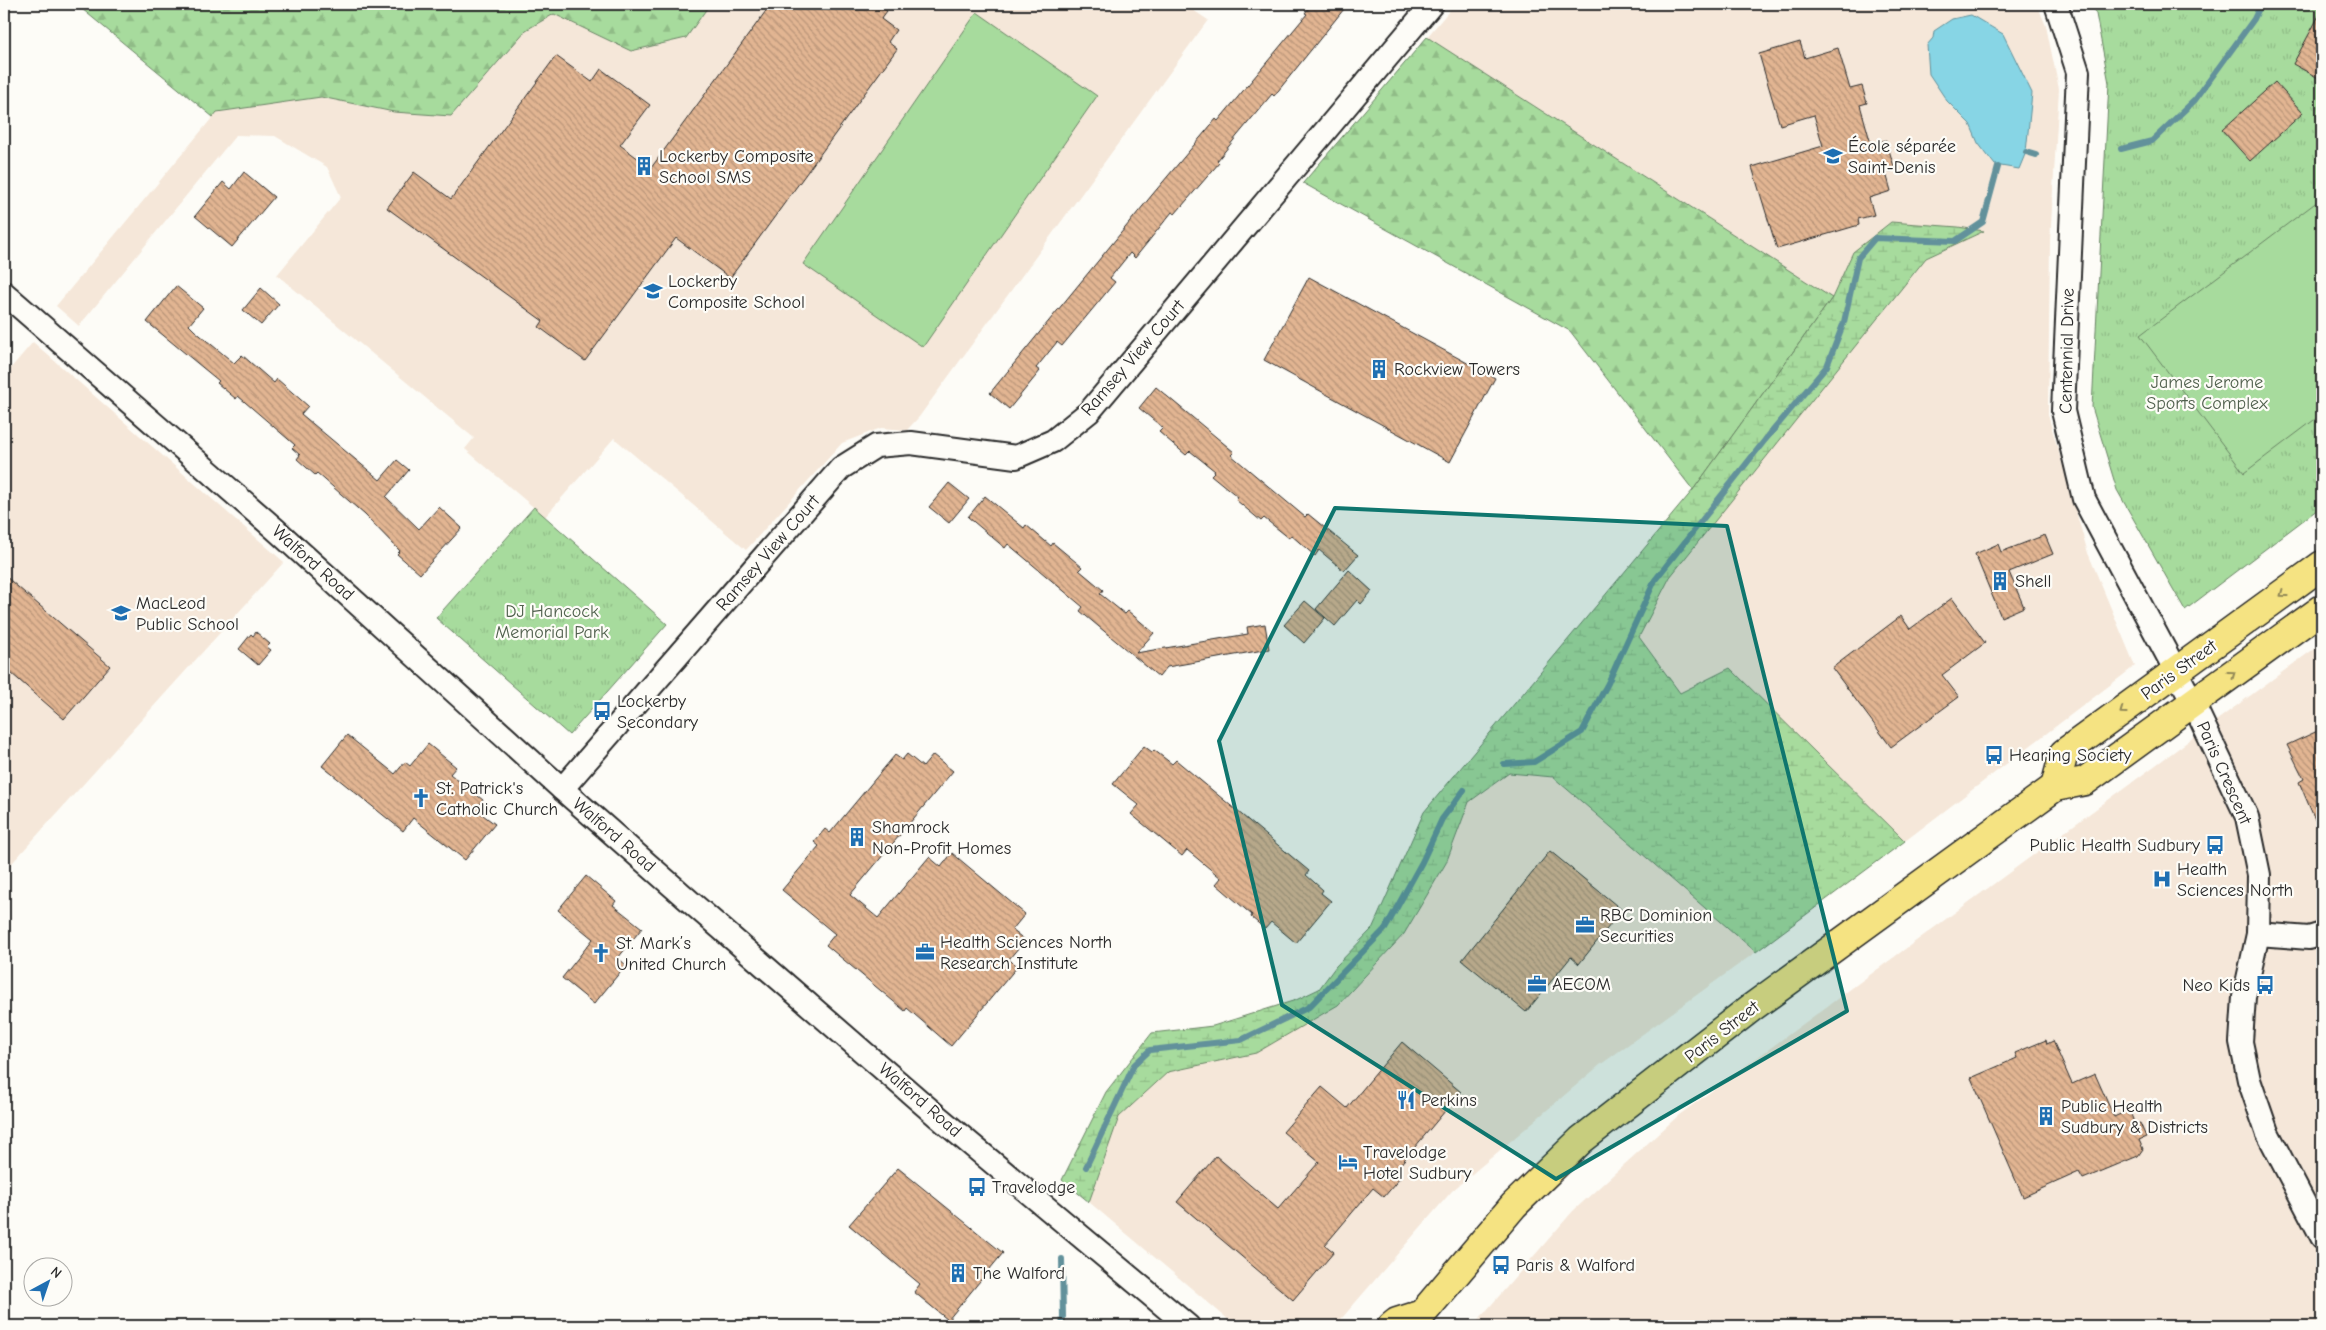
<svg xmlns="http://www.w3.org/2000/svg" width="2326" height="1330" font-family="'Comic Neue',sans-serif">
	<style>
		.built { fill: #f5e7d9 }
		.forest { fill: url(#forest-firs); stroke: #698364 }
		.wetland { fill: url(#wetland-marsh); stroke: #698364 }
		.park { fill: url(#park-tufts); stroke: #698364 }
		.pitch { fill: #a7db9d; stroke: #698364 }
		.water { fill: #87d5e5; stroke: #62919b }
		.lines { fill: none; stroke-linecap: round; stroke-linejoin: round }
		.stream { stroke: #62919b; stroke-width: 6 }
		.building { fill: url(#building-back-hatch); stroke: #2b2b2b }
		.minor-casing { stroke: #2b2b2b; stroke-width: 26 }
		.major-casing { stroke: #2b2b2b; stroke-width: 31 }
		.minor { stroke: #fdfcf7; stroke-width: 22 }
		.major { stroke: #f5e382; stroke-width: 28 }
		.oneway { stroke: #908756 }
		.marked { fill: #0f766e; fill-opacity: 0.2; stroke: #0f766e; stroke-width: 4; stroke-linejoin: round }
		.labels { text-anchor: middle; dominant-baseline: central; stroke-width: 4.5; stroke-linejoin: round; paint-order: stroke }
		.poi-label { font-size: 18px; fill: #2b2b2b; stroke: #fdfcf7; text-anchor: start }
		.street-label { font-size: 18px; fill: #2b2b2b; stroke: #fdfcf7 }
		.park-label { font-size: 18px; fill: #50604d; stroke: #fdfcf7 }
	</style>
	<defs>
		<pattern id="forest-firs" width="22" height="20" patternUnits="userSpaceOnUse" patternTransform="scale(1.25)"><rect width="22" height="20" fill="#a7db9d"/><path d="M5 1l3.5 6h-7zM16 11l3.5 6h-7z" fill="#90bc87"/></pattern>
		<pattern id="wetland-marsh" width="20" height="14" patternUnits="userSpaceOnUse" patternTransform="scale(1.25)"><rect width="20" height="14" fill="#a7db9d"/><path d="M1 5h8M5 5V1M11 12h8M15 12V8" fill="none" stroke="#90bc87"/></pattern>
		<pattern id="park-tufts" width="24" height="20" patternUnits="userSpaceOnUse" patternTransform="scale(1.25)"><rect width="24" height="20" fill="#a7db9d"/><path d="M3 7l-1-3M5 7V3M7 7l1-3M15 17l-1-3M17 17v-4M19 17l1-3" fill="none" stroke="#90bc87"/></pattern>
		<pattern id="building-back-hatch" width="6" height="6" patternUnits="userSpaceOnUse" patternTransform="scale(1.25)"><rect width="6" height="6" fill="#e2b592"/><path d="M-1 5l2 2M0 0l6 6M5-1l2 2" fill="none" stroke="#b79377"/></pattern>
	</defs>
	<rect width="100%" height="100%" fill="#fdfcf7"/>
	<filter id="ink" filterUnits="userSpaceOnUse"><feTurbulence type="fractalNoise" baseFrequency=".02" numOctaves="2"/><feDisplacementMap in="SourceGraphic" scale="10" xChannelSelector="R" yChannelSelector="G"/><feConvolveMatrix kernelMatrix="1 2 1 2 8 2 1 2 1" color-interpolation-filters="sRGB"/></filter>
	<g filter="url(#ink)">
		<g class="built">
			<polygon points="710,4 1184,4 1208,20 919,417 907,430 881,428 842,443 746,550 614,438 545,517 465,449 474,438 277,275 341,197 327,167 275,136 236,135 79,326 56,306 217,112 321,97 394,112 451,116 526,30 554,13 631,51 686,38"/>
			<polygon points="1455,4 2037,4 2046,26 2059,89 2050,242 2048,415 2088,553 2135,666 1905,841 1730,668 1680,693 1639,637 1670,577 1926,258 1983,231 1958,227 1891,222 1853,252 1832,298 1427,37"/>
			<polygon points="33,342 284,562 4,872 4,376"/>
			<polygon points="2322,643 2322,1326 1473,1326 1573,1211 1679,1115"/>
			<polygon points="1509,773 1553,777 1756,952 1600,1065 1452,1191 1335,1326 1236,1326 1089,1202 1119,1117 1168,1072 1256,1053 1338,1005 1404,934 1446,863 1469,802"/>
		</g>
		<g class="forest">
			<polygon points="76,4 710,4 686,38 631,51 554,14 526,30 451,116 394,112 321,97 217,112 213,117"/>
			<polygon points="1427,37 1832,298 1693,490 1570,331 1303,183"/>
		</g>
		<polygon class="wetland" points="1891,222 1958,227 1984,231 1926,258 1670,577 1639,637 1680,693 1730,668 1905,841 1756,952 1553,777 1509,773 1469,802 1446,863 1404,934 1338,1005 1256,1053 1168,1072 1119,1117 1089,1202 1062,1180 1106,1092 1152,1033 1213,1026 1296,1000 1319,989 1336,966 1372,929 1424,812 1693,490 1832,298 1853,252"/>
		<g class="park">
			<polygon points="2091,4 2322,4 2322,506 2185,610 2117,490 2092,407 2109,83 2096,14"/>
			<polygon points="534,507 667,624 569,735 436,618"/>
		</g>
		<g class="pitch">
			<polygon points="977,12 1097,96 923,347 803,264"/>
			<polygon points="2322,198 2322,414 2244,473 2140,335"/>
		</g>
		<polygon class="water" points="1971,15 2003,34 2032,93 2026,152 2019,169 1995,165 1978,143 1970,124 1947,101 1929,74 1927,45 1933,38 1934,31 1952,19"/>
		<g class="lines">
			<g class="stream">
				<polyline points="2121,149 2152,141 2195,100 2254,19 2261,4"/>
				<polyline points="2026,152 2036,155"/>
				<polyline points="1504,764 1534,762 1582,732 1608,683 1655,580 1765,440 1827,366 1844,322 1858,258 1875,238 1955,241 1983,222 1998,167"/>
				<polyline points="1086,1167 1134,1065 1150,1050 1241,1040 1309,1007 1385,929 1422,862 1442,819 1464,790"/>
				<polyline points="1062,1259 1063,1317 1062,1326"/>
			</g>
		</g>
		<g class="building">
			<polygon points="771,4 877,4 887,11 881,19 896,30 888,42 897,49 730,278 676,238 585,361 539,327 543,321 387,208 414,172 451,199 556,56 592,82 601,69 650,105 620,145 651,168"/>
			<polygon points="1312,4 1348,4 1274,96 1272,94 1237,136 1217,161 1219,163 1175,214 1172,212 1135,258 1130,253 1110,278 1115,282 1062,346 1057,342 1036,368 1040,371 1009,409 990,393 1152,195 1216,119 1218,121 1307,14 1305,13"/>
			<polygon points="2322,10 2322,80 2293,64"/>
			<polygon points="1800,42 1805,58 1838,48 1850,89 1862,86 1867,103 1860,105 1871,144 1886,140 1895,170 1886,173 1891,191 1869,198 1874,215 1858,219 1859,225 1777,249 1752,167 1823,146 1814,115 1780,125 1759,54"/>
			<polygon points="2275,82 2303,113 2250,161 2222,130"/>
			<polygon points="244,172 274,197 232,247 195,216 223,182 231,189"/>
			<polygon points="1309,277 1495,378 1450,462 1264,360"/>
			<polygon points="176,286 203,308 189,325 195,331 234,363 242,355 274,383 277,379 308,406 301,414 380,480 397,460 409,470 386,497 419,529 439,507 462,528 420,574 397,554 400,551 365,515 317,473 315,475 297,459 300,455 292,448 295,445 238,396 236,399 217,383 219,381 147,322"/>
			<polygon points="261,288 279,304 261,325 243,310"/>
			<polygon points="1156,387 1234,452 1231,455 1305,517 1308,514 1358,555 1344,571 1319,550 1315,556 1291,535 1289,538 1264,518 1261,521 1236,500 1238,497 1211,475 1215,471 1190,451 1186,455 1159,432 1163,428 1139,408"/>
			<polygon points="949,483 969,499 949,523 929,507"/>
			<polygon points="985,496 1024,528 1026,525 1051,546 1053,543 1082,567 1079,570 1103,590 1100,594 1125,614 1128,611 1154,633 1136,653 1248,634 1247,627 1265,624 1269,649 1167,667 1159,677 1080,611 1083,607 1008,544 1005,548 968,517"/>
			<polygon points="2045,535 2053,554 2009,572 2024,607 2001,617 1975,554 1998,544 2001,552"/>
			<polygon points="1349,570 1372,591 1361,604 1357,600 1335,626 1316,609"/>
			<polygon points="4,575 110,666 64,719 4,667"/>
			<polygon points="1952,598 1985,643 1942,675 1959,697 1891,747 1832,668 1901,616 1910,629"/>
			<polygon points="1305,601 1325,618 1304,643 1284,625"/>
			<polygon points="256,632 270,644 267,647 271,650 258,665 239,649 251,634 253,636"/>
			<polygon points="2322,729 2322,836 2299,782 2304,779 2287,745"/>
			<polygon points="347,735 395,774 405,762 410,766 428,744 456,767 450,774 483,800 478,807 482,810 479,812 495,824 465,860 413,818 403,831 322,766"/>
			<polygon points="1144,746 1152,752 1154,750 1172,764 1176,760 1309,871 1306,875 1323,890 1321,893 1331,901 1296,943 1271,922 1265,929 1251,917 1252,915 1216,884 1221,878 1187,850 1182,856 1131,814 1139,805 1113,784"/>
			<polygon points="907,754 923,767 933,755 953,771 850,895 878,918 929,857 941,867 952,853 1025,914 1012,930 1025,940 1009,959 1017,967 951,1046 907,1008 905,1011 826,945 835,934 782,890 819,846 814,842 825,829 830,833 895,755 902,760"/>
			<polygon points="1550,851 1622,910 1579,964 1571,957 1526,1012 1462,960"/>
			<polygon points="586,876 616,901 613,905 642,928 618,958 626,965 594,1004 562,978 593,939 558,910"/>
			<polygon points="2046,1040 2047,1044 2053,1041 2072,1084 2095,1074 2114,1117 2129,1110 2135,1124 2140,1123 2146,1137 2139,1140 2143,1149 2138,1156 2083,1179 2079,1172 2023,1197 1971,1078 2017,1058 2015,1053"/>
			<polygon points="1402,1042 1461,1092 1394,1172 1400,1178 1384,1197 1373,1188 1325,1245 1334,1252 1293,1300 1177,1202 1216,1156 1278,1209 1319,1162 1283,1132 1322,1087 1347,1108"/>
			<polygon points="898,1168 1003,1253 948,1320 914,1292 920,1284 849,1225"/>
		</g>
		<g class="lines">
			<g class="minor-casing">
				<g id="minor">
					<polyline points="2056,4 2078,72 2063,411 2084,499 2193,703 2247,817 2259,875 2258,934 2244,997 2241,1042 2249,1080 2267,1132 2322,1237"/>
					<polyline points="4,293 275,529 562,789 686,898 937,1116 1188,1326"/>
					<polyline points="562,789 841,468 876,446 911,443 1016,457 1053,441 1089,412 1432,4"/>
					<polyline points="2258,934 2309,938 2322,934"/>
				</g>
			</g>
			<g class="major-casing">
				<g id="major">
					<polyline points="2055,787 2064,753 2322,565"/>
					<polyline points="1392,1326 1397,1322 1422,1314 1514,1205 1581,1140 1751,1008 2055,787 2085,781 2322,609"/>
				</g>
			</g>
			<use href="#minor" class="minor"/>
			<use href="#major" class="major"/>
		</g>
		<defs><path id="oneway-chevron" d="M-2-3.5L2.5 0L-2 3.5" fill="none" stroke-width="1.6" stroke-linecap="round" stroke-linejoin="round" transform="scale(1.25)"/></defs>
		<g class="oneway">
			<use href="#oneway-chevron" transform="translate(2283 594) rotate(144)"/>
			<use href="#oneway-chevron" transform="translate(2232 674) rotate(-36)"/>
			<use href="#oneway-chevron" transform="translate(2123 711) rotate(144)"/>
		</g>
	</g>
	<path class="marked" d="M1335 508 1727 526 1847 1011 1556 1179 1282 1005 1219 741Z"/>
	<defs>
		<g id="school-bare" transform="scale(1.5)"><path d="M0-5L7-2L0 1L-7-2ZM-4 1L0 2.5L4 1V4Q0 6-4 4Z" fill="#1f6fb2" stroke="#fdfcf7" stroke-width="2.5" paint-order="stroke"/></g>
		<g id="building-bare" transform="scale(1.5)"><path d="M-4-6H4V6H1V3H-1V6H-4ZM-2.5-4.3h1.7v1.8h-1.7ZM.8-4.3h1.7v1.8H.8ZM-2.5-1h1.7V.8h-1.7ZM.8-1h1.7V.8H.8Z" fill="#1f6fb2" stroke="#fdfcf7" stroke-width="2.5" paint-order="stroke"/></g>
		<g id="bus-bare" transform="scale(1.5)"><path d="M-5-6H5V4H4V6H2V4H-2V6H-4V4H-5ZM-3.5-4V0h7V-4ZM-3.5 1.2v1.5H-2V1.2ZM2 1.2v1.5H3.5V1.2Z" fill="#1f6fb2" stroke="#fdfcf7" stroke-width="2.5" paint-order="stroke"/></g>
		<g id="church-bare" transform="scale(1.5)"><path d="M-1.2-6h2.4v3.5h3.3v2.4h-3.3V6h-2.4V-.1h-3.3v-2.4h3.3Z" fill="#1f6fb2" stroke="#fdfcf7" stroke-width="2.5" paint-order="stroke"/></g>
		<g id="hospital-bare" transform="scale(1.5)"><path d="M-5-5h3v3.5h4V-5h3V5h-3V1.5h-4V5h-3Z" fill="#1f6fb2" stroke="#fdfcf7" stroke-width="2.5" paint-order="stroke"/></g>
		<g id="office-bare" transform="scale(1.5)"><path d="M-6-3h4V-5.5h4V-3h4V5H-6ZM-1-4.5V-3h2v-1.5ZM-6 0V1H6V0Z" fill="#1f6fb2" stroke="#fdfcf7" stroke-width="2.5" paint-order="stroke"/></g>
		<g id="restaurant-bare" transform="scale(1.5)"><path d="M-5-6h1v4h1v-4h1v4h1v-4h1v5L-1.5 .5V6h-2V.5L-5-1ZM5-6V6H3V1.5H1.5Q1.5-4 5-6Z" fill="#1f6fb2" stroke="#fdfcf7" stroke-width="2.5" paint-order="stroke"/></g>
		<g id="hotel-bare" transform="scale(1.5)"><path d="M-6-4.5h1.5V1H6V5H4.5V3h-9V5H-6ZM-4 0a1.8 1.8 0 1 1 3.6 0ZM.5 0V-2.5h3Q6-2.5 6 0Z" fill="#1f6fb2" stroke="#fdfcf7" stroke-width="2.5" paint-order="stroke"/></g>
	</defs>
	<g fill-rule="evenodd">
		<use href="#school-bare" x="1833" y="156"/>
		<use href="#building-bare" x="644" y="166"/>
		<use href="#school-bare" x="653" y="291"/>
		<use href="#building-bare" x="1379" y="369"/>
		<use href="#building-bare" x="2000" y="581"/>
		<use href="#school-bare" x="121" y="613"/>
		<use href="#bus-bare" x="602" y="711"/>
		<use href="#bus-bare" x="1994" y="755"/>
		<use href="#church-bare" x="421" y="798"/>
		<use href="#building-bare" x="857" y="837"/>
		<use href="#bus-bare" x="2215" y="845"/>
		<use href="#hospital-bare" x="2162" y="879"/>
		<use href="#office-bare" x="1585" y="925"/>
		<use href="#office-bare" x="925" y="952"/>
		<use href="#church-bare" x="601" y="953"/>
		<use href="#office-bare" x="1537" y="984"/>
		<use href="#bus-bare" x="2265" y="985"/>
		<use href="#restaurant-bare" x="1406" y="1100"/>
		<use href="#building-bare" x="2046" y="1116"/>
		<use href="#hotel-bare" x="1348" y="1162"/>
		<use href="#bus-bare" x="977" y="1187"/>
		<use href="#bus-bare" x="1501" y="1265"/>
		<use href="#building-bare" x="958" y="1273"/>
	</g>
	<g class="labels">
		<g class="poi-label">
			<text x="1848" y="146">École séparée<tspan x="1848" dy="21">Saint-Denis</tspan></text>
			<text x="659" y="156">Lockerby Composite<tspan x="659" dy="21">School SMS</tspan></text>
			<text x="668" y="281">Lockerby<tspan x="668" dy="21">Composite School</tspan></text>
			<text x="1394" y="369">Rockview Towers</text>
			<text x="2015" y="581">Shell</text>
			<text x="136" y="603">MacLeod<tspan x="136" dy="21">Public School</tspan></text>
			<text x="617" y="701">Lockerby<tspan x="617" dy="21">Secondary</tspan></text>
			<text x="2009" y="755">Hearing Society</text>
			<text x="436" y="788">St. Patrick's<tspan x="436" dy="21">Catholic Church</tspan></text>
			<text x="872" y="827">Shamrock<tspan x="872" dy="21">Non-Profit Homes</tspan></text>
			<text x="2200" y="845" text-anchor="end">Public Health Sudbury</text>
			<text x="2177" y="869">Health<tspan x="2177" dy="21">Sciences North</tspan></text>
			<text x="1600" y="915">RBC Dominion<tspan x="1600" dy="21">Securities</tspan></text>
			<text x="940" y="942">Health Sciences North<tspan x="940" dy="21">Research Institute</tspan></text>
			<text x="616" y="943">St. Mark’s<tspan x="616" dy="21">United Church</tspan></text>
			<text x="1552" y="984">AECOM</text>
			<text x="2250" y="985" text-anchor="end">Neo Kids</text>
			<text x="1421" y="1100">Perkins</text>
			<text x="2061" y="1106">Public Health<tspan x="2061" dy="21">Sudbury &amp; Districts</tspan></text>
			<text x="1363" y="1152">Travelodge<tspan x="1363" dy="21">Hotel Sudbury</tspan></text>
			<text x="992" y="1187">Travelodge</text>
			<text x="1516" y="1265">Paris &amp; Walford</text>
			<text x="973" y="1273">The Walford</text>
		</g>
		<g class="street-label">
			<text transform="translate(2067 351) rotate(-89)">Centennial Drive</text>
			<text transform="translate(1133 358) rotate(-49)">Ramsey View Court</text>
			<text transform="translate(768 553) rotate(-49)">Ramsey View Court</text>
			<text transform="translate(313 563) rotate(42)">Walford Road</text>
			<text transform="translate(2179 670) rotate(-36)">Paris Street</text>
			<text transform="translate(2224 773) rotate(66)">Paris Crescent</text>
			<text transform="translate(614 835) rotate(41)">Walford Road</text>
			<text transform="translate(1722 1032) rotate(-38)">Paris Street</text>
			<text transform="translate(920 1100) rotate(41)">Walford Road</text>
		</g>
		<g class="park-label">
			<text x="2207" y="382">James Jerome<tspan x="2207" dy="21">Sports Complex</tspan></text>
			<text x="552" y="611">DJ Hancock<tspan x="552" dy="21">Memorial Park</tspan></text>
		</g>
	</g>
	<rect width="2326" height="1330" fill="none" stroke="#fdfcf7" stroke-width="20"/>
	<rect x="10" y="10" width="2306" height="1310" fill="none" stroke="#2b2b2b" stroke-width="2" filter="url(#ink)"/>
	<g transform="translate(48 1282) rotate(40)"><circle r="24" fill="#fdfcf7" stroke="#a9a8a5"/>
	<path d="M0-4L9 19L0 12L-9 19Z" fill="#1f6fb2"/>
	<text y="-8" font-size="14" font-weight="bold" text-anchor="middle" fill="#2b2b2b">N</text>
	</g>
</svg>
